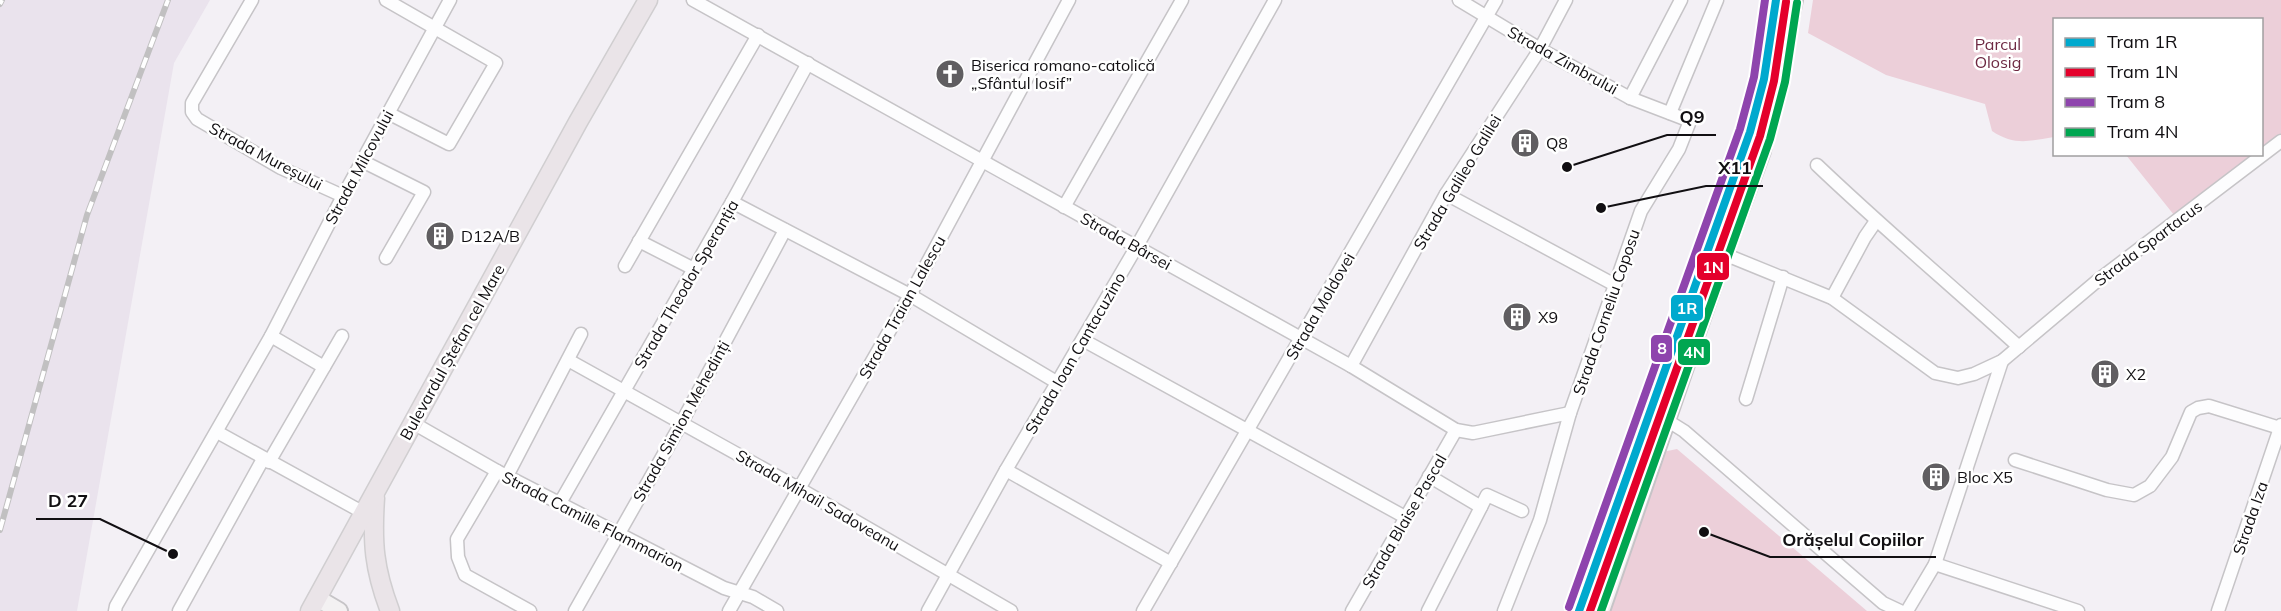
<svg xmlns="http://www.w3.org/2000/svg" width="2281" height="611" font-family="Mulish,sans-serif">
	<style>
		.built { fill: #eae3ed }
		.green { fill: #eccfd9 }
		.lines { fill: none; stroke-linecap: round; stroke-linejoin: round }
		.minor-casing { stroke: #c6c4c7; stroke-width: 15 }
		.secondary-casing { stroke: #c6c4c7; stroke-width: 20 }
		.primary-casing { stroke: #d0ced0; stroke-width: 21 }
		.minor { stroke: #fdfdfe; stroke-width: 12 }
		.secondary { stroke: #f3f1f2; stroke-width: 16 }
		.primary { stroke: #eae4e8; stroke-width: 18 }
		.rail-casing { stroke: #c1c0c1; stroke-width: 6 }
		.rail { stroke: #fff; stroke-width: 4; stroke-dasharray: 11; stroke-linecap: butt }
		.tram-1-casing { stroke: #fff; stroke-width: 12 }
		.tram-2-casing { stroke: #fff; stroke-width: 12 }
		.tram-3-casing { stroke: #fff; stroke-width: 12 }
		.tram-4-casing { stroke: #fff; stroke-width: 12 }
		.tram-1 { stroke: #00a9ce; stroke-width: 8 }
		.tram-2 { stroke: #e4002b; stroke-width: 8 }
		.tram-3 { stroke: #8e44ad; stroke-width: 8 }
		.tram-4 { stroke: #00a651; stroke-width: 8 }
		.labels { text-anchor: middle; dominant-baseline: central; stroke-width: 5; stroke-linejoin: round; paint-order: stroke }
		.park-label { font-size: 16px; fill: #6d2842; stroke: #fff }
		.street-label { font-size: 16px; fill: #110f12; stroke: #fff }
		.poi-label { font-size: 16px; fill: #110f12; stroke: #fff; text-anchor: start }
		.leader { fill: none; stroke: #110f12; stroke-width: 2 }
		.callout-dot { fill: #110f12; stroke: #fff; stroke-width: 2 }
		.callout-label { font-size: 18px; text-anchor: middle; font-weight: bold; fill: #110f12; stroke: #fff; stroke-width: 5; stroke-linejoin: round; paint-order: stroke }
		.line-badge { stroke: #fff; stroke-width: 2 }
		.badge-label { font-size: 16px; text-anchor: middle; font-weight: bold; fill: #fff }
	</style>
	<rect width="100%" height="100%" fill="#f3f0f5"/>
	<polygon class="built" points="0,0 210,0 174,63 77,611 0,611"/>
	<g class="green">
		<path d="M1813 0H2281V141L2178 220 2126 155 2262 154V20H2054V137C2030 141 2014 146 1992 131L1985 104 1886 75 1808 33Z"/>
		<polygon points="1677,449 1867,611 1607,611 1658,453"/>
	</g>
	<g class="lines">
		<g class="minor-casing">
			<g id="minor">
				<polyline points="252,0 192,103 192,112 197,119 281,168 343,196"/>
				<polyline points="386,0 496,63 449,144 388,113"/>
				<polyline points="693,0 1351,366 1456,430 1473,433 1570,413"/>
				<polyline points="1459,0 1540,49 1630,98 1690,121 1679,149 1641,211 1570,413 1540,520 1504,611"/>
				<polyline points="1630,98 1681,0"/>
				<polyline points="1670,113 1717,0"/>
				<polyline points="362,161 424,192 386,258"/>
				<path d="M1817 165C1883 228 1952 286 2019 347"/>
				<polyline points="1446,194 1615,285"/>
				<polyline points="732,202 910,295 1058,383"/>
				<polyline points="1064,207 1182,0"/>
				<polyline points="639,241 694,269"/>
				<polyline points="1724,254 1832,298 1935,373 1958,378 1974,374 2002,361 2097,281 2281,141"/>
				<polyline points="625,266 758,35"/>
				<polyline points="1832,298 1865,237 1876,221"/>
				<polyline points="271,336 324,367"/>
				<polyline points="1083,340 1405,517"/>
				<polyline points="568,360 800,489 1011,611"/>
				<polyline points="1351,366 1446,194 1540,49 1566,0"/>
				<polyline points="1746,399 1783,277"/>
				<polyline points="1668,421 1684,431 1883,603 1900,611"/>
				<polyline points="413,423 497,471 724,588 753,597 777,611"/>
				<polyline points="217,432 364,513"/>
				<polyline points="2015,460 2107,490 2134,495 2150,486 2172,457 2191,412 2198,408 2209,406 2280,428"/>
				<polyline points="269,462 342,336"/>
				<polyline points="1006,470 1171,563"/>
				<polyline points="497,471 457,539 458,557 465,575 530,611"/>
				<polyline points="507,476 581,334"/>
				<polyline points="560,503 732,202 808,63"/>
				<polyline points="1481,507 1487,495 1522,511"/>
				<polyline points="1935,564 2078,611"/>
				<polyline points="115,611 116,606 271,336 343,196 450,0"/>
				<polyline points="179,611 263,459"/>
				<polyline points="575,611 682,422 785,230"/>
				<polyline points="729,611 910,295 1069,0"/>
				<polyline points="928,611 1006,470 1137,246 1275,0"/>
				<polyline points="1143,611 1496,0"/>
				<polyline points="1352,611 1456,430"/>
				<polyline points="1428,611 1481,507 1429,476"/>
				<polyline points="1907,611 1935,564 2002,361"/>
				<polyline points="2218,611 2281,425"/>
			</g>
		</g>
		<g class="secondary-casing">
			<g id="secondary">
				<polyline points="317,598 339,611"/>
				<polyline points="1601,611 1724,254 1762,151 1794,0"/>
			</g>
		</g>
		<g class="primary-casing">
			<g id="primary">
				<path d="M375 498C372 543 374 569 390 611"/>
				<polyline points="310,611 578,122 648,0"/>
			</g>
		</g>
		<use href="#minor" class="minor"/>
		<use href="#secondary" class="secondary"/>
		<use href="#primary" class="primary"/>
		<g class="rail-casing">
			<g id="rail">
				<polyline points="0,4 2,0"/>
				<polyline points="0,530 87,215 168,0"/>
			</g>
		</g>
		<use href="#rail" class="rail"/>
		<g class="tram-1-casing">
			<polyline id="tram-1" points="1579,611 1750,132 1764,79 1776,0"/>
		</g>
		<g class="tram-2-casing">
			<polyline id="tram-2" points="1590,611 1760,136 1774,81 1786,2"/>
		</g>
		<g class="tram-3-casing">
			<polyline id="tram-3" points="1569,607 1740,129 1754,77 1765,0"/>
		</g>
		<g class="tram-4-casing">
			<polyline id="tram-4" points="1601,611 1770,139 1785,82 1797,3"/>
		</g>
		<use href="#tram-1" class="tram-1"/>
		<use href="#tram-2" class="tram-2"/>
		<use href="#tram-3" class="tram-3"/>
		<use href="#tram-4" class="tram-4"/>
	</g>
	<defs>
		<g id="church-disc" transform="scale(1.5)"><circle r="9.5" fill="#605e61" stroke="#fff"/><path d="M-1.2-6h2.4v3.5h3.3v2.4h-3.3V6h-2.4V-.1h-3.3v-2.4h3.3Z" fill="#fff"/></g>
		<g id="building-disc" transform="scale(1.5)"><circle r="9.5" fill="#605e61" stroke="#fff"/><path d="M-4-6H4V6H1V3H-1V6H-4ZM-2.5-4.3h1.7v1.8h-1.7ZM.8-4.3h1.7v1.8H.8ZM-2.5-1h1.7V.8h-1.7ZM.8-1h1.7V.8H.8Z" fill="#fff"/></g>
	</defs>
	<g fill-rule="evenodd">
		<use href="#church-disc" x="950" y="74"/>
		<use href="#building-disc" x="1525" y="143"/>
		<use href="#building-disc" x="440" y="236"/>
		<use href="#building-disc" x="1517" y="317"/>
		<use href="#building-disc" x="2105" y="374"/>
		<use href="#building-disc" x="1936" y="477"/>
	</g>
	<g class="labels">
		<g class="park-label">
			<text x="1998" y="44">Parcul<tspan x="1998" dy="18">Olosig</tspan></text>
		</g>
		<g class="street-label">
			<text transform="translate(1563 60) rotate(29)">Strada Zimbrului</text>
			<text transform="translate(266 156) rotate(28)">Strada Mureșului</text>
			<text transform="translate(359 167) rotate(-62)">Strada Milcovului</text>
			<text transform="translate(1457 182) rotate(-59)">Strada Galileo Galilei</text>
			<text transform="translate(1126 241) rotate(29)">Strada Bârsei</text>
			<text transform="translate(2148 243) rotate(-37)">Strada Spartacus</text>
			<text transform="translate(686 284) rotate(-60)">Strada Theodor Speranția</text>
			<text transform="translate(1320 306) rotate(-60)">Strada Moldovei</text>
			<text transform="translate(902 307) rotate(-61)">Strada Traian Lalescu</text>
			<text transform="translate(1606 312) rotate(-71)">Strada Corneliu Coposu</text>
			<text transform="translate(452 352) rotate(-61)">Bulevardul Ștefan cel Mare</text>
			<text transform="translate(1075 353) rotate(-60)">Strada Ioan Cantacuzino</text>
			<text transform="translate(681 421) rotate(-61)">Strada Simion Mehedinți</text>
			<text transform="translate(818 500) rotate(30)">Strada Mihail Sadoveanu</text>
			<text transform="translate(2250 518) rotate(-71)">Strada Iza</text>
			<text transform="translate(593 521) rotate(27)">Strada Camille Flammarion</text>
			<text transform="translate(1404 521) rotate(-60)">Strada Blaise Pascal</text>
		</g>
		<g class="poi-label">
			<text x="971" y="65">Biserica romano-catolică<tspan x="971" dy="18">„Sfântul Iosif”</tspan></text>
			<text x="1546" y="143">Q8</text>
			<text x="461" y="236">D12A/B</text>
			<text x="1538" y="317">X9</text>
			<text x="2126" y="374">X2</text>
			<text x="1957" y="477">Bloc X5</text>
		</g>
	</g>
	<path class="leader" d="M1567 167L1667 135H1716M1601 208L1706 186H1763M173 554L100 519H36M1704 532L1770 557H1936"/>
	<g class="callout-dot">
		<circle cx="1567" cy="167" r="6"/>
		<circle cx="1601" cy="208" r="6"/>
		<circle cx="173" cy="554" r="6"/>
		<circle cx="1704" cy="532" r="6"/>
	</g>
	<g class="callout-label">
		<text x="1692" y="123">Q9</text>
		<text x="1735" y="174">X11</text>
		<text x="68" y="507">D 27</text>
		<text x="1853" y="546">Orășelul Copiilor</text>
	</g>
	<g class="line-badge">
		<rect x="1696" y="252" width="34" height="29" rx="6" fill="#e4002b"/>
		<rect x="1670" y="294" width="34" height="28" rx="6" fill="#00a9ce"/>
		<rect x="1650" y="334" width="23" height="29" rx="6" fill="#8e44ad"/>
		<rect x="1677" y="338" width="34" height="28" rx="6" fill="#00a651"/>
	</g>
	<g class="badge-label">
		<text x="1713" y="273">1N</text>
		<text x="1687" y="314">1R</text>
		<text x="1662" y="354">8</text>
		<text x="1694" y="358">4N</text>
	</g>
	<rect x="2053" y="18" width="210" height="138" fill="#ffffff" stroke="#a09fa0" stroke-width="1.5"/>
	<rect x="2065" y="38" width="30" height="9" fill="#00a9ce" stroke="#a09fa0" stroke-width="1.5"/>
	<text x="2107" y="48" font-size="18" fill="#110f12">Tram 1R</text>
	<rect x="2065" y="68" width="30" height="9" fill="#e4002b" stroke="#a09fa0" stroke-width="1.5"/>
	<text x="2107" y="78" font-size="18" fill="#110f12">Tram 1N</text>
	<rect x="2065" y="98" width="30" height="9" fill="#8e44ad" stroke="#a09fa0" stroke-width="1.5"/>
	<text x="2107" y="108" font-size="18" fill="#110f12">Tram 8</text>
	<rect x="2065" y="128" width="30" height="9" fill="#00a651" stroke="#a09fa0" stroke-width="1.5"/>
	<text x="2107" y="138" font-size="18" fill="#110f12">Tram 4N</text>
</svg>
